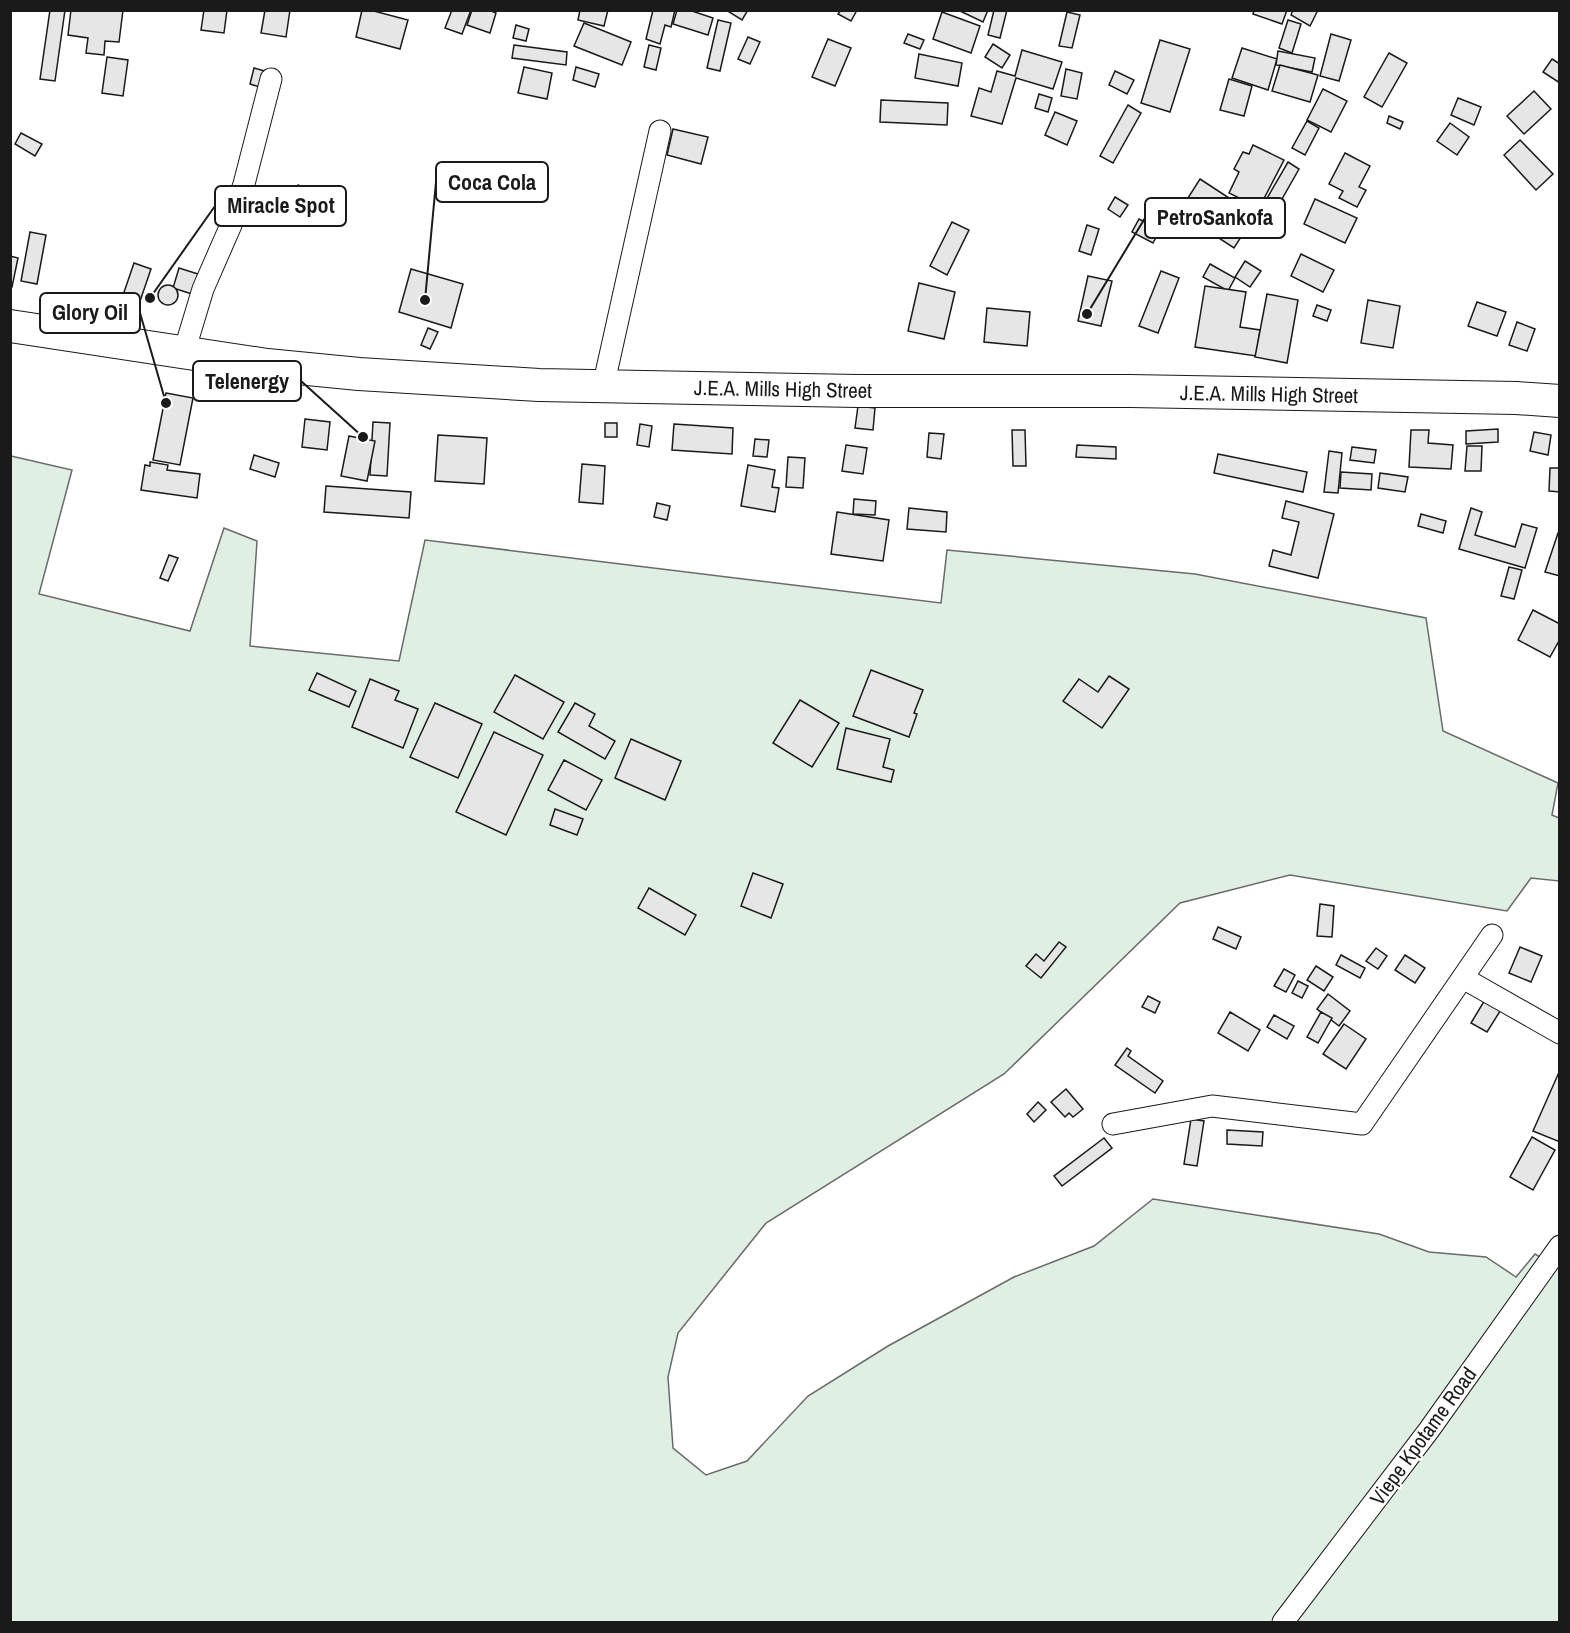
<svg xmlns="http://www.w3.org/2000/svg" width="1570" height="1633" font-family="'Archivo Narrow',sans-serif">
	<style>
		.green { fill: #e0efe3; stroke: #6a6a6a; stroke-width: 1.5 }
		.building { fill: #e6e6e6; stroke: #1a1a1a; stroke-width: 1.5 }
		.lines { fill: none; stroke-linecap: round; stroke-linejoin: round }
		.minor-casing { stroke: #1a1a1a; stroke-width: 23 }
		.highway-casing { stroke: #1a1a1a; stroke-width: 34 }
		.minor { stroke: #fff; stroke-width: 21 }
		.highway { stroke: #fff; stroke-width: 32 }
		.labels { text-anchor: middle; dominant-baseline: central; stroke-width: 4.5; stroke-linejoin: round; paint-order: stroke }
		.street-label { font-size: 21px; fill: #1a1a1a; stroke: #fff }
		.leader { fill: none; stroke: #1a1a1a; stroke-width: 2 }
		.callout-dot { fill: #1a1a1a; stroke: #fff; stroke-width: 2 }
		.callout { fill: #fff; stroke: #1a1a1a; stroke-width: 2 }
		.callout-label { font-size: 22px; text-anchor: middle; font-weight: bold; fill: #1a1a1a }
	</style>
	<rect width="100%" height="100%" fill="#fff"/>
	<polygon class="green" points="11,456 72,470 39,594 190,631 224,528 257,541 250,646 399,661 425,540 941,603 947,550 1195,574 1426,618 1443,731 1558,783 1552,815 1559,818 1559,881 1531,878 1507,911 1290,875 1180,903 1004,1074 766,1223 678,1333 668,1377 673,1448 706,1475 747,1461 808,1396 888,1346 1014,1277 1094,1246 1153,1199 1379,1234 1429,1252 1486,1257 1516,1277 1535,1254 1559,1268 1559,1622 11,1622"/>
	<g class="building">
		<polygon points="50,10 65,10 55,81 40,79"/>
		<polygon points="71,10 123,10 119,42 105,41 104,55 86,53 88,38 68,35"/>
		<polygon points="204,10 227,10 224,33 201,30"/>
		<polygon points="265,10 290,10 286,37 261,33"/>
		<polygon points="362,10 370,10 408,20 400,49 356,37"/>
		<polygon points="452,10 471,10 462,34 445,28"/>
		<polygon points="472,10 489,10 496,13 490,33 467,25"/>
		<polygon points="580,10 608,10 604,26 578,20"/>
		<polygon points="653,10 675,10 671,27 665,25 660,44 646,39"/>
		<polygon points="677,10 689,10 713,18 708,35 673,24"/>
		<polygon points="726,10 748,10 742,20"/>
		<polygon points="841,10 857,10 851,21 838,14"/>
		<polygon points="958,10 988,10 983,22"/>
		<polygon points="994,10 1007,10 1000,38 988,35"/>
		<polygon points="1254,10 1287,10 1282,24 1253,14"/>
		<polygon points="1293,10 1318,10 1310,26 1291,15"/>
		<polygon points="942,12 980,26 971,53 933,39"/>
		<polygon points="1067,12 1080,15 1072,48 1059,46"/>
		<polygon points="718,20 731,23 720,71 707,68"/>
		<polygon points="1288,20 1301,24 1292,53 1279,48"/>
		<polygon points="584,23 631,42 622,65 574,46"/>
		<polygon points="516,25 529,29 526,41 513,38"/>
		<polygon points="908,34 924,40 920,49 904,43"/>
		<polygon points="1331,34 1351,40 1339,81 1320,76"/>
		<polygon points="748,37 760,42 750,64 738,59"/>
		<polygon points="828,39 851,48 835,86 812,77"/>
		<polygon points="1160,40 1190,49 1170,112 1141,103"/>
		<polygon points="993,44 1010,55 1002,68 985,57"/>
		<polygon points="514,45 567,52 566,65 512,58"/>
		<polygon points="649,45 661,48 656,70 644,67"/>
		<polygon points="1242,48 1277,59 1268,90 1232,78"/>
		<polygon points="1022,50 1062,62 1053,89 1016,78 1002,124 971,116 979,88 991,92 997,71 1015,76"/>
		<polygon points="1278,51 1315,58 1312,72 1276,65"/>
		<polygon points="1389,53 1407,63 1382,107 1364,97"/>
		<polygon points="919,54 962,63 958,86 915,78"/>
		<polygon points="107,57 128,60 123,96 102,93"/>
		<polygon points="1552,59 1560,64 1560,83 1543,72"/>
		<polygon points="1280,65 1318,75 1310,102 1272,91"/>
		<polygon points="524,67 552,73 547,99 518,93"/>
		<polygon points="576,67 599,74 595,87 573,80"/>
		<polygon points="254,68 268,72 263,88 250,84"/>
		<polygon points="1066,69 1082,73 1077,99 1061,96"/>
		<polygon points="1115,71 1134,80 1127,94 1109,85"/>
		<polygon points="1229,79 1252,86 1244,116 1220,110"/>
		<polygon points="1323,89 1347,101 1331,132 1307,120"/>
		<polygon points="1534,91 1551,109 1524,134 1507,116"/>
		<polygon points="1039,94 1052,98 1048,112 1035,108"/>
		<polygon points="1458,98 1481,107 1474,125 1451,115"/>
		<polygon points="881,100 948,103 947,125 880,122"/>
		<polygon points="1128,105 1141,113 1113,163 1100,156"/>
		<polygon points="1055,112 1077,121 1067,145 1045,135"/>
		<polygon points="1389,116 1403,122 1400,129 1387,123"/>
		<polygon points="1307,121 1319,128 1305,155 1292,148"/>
		<polygon points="1450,123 1469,137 1457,155 1437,141"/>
		<polygon points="673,129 708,137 701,164 667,155"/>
		<polygon points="21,133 42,144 35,156 15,144"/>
		<polygon points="1520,140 1553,174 1536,190 1504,155"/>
		<polygon points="1253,145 1284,160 1259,208 1229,193 1239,172 1234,169 1243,152 1249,154"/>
		<polygon points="1345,153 1370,166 1359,187 1366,190 1357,207 1339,198 1343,191 1329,184"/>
		<polygon points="1288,162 1299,169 1278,206 1266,200"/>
		<polygon points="1200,179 1255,215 1234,248 1179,212"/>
		<polygon points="298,185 317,195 310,207 292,197"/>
		<polygon points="1115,197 1128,205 1120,217 1108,209"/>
		<polygon points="1315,199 1357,218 1345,243 1304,224"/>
		<polygon points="1139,219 1160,230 1153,243 1132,232"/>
		<polygon points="952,222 969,230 947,275 930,266"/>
		<polygon points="1087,225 1099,229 1091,255 1079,251"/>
		<polygon points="30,232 46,235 37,284 21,281"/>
		<polygon points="1301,254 1334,270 1323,292 1291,276"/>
		<polygon points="10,256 18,258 12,287 10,287"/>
		<polygon points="1245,261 1261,271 1250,287 1235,277"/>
		<polygon points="134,263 151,269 138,307 121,301"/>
		<polygon points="1210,264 1235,278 1228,291 1203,277"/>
		<polygon points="179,268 198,274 192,294 173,288"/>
		<polygon points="411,269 463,284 451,328 399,312"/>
		<polygon points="1161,271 1179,278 1158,333 1139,326"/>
		<polygon points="1088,276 1112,281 1101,326 1078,321"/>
		<polygon points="919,283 955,292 944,339 908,331"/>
		<circle cx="168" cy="295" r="10"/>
		<polygon points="1205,286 1246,292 1240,327 1260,330 1256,356 1195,347"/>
		<polygon points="1267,294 1298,300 1287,363 1255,357"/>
		<polygon points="1368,300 1400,306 1393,348 1361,343"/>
		<polygon points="1477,302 1506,312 1497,336 1468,326"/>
		<polygon points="1317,305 1331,310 1327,321 1313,316"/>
		<polygon points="987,308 1030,312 1027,346 984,342"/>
		<polygon points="1517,322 1535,329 1527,351 1509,345"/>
		<polygon points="428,328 438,332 430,349 421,345"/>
		<polygon points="166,393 193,398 180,465 153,460"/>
		<polygon points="858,406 875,408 873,430 855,428"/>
		<polygon points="305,419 330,422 327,450 302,447"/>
		<polygon points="373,422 390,423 387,476 370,475"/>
		<rect x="605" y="423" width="12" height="14"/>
		<polygon points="640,424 652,426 649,447 637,445"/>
		<polygon points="674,424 733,428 732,454 672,450"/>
		<polygon points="1498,429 1498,442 1466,444 1466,431"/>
		<polygon points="1012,430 1025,430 1026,466 1013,466"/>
		<polygon points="1411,430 1429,430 1428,443 1453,445 1451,469 1409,467"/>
		<polygon points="1534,432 1551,435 1548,455 1530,451"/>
		<polygon points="929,433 944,434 941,459 927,457"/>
		<polygon points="438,435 487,438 484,484 435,481"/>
		<polygon points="349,436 375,441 367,481 341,476"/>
		<polygon points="755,439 769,440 767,457 753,456"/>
		<polygon points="846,445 867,448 863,474 842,471"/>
		<polygon points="1077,445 1116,447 1116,459 1076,457"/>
		<polygon points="1467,446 1482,446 1481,471 1465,471"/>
		<polygon points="1352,447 1376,450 1374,463 1350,460"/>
		<polygon points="1329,451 1342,453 1338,493 1324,492"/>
		<polygon points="1218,454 1307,472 1303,492 1214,473"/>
		<polygon points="254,455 279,463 275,477 250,469"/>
		<polygon points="788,457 805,458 803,488 786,487"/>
		<polygon points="150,462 168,465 167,470 200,474 197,498 141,490 145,465 150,466"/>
		<polygon points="582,464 605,466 603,504 579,502"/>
		<polygon points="748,465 775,470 772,487 779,488 775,512 741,506"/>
		<polygon points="1550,468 1560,468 1560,492 1549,491"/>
		<polygon points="1341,472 1372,474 1371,490 1340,488"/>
		<polygon points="1380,473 1408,477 1405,492 1378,488"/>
		<polygon points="326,486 411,492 409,518 324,512"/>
		<polygon points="854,499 876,501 875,515 853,514"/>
		<polygon points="1286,501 1334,514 1318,578 1269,566 1273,550 1291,555 1299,522 1282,518"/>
		<polygon points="657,503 670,506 667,520 654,517"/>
		<polygon points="909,508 947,512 946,532 907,529"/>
		<polygon points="1471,508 1482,512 1475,535 1515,547 1522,524 1537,528 1525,568 1459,549"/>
		<polygon points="837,512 889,520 883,561 831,554"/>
		<polygon points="1421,514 1446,521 1443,533 1418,526"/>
		<polygon points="1558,533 1560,534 1560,576 1545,572"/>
		<polygon points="169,555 178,558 168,581 160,578"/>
		<polygon points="1509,567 1522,570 1514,599 1501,596"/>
		<polygon points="1533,610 1560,624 1560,639 1550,657 1518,640"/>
		<polygon points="871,670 923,690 914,713 917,714 909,737 853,716"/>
		<polygon points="317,673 356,691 349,707 309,690"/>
		<polygon points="515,675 564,702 543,739 494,712"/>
		<polygon points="1109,676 1129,689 1102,728 1063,701 1079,679 1098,692"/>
		<polygon points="370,679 399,691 395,700 418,709 403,748 352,727"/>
		<polygon points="800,700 839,723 812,767 773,743"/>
		<polygon points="435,703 482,724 458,778 410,757"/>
		<polygon points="575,703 595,714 589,726 615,741 605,759 558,732"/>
		<polygon points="846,728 890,739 883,767 894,770 891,782 837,769"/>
		<polygon points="494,732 543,755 506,835 456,812"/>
		<polygon points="631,739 681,761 665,800 615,778"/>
		<polygon points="564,760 602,780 586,810 548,790"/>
		<polygon points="555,809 583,819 577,835 550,825"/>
		<polygon points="753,873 783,884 771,918 741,906"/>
		<polygon points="649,888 696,915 685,935 638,908"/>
		<polygon points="1320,904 1334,906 1332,937 1317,936"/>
		<polygon points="1218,927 1241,937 1236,949 1213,939"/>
		<polygon points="1059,942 1066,947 1041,978 1026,966 1036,954 1044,961"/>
		<polygon points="1520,947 1542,956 1531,982 1509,973"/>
		<polygon points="1376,948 1387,956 1378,969 1366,961"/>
		<polygon points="1341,955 1365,968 1360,978 1336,965"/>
		<polygon points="1405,955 1425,968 1415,983 1395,970"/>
		<polygon points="1316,966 1333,977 1324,991 1307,980"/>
		<polygon points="1284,969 1295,975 1286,992 1274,986"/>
		<polygon points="1298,981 1308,986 1302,998 1292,993"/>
		<polygon points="1328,994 1350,1011 1339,1026 1317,1009"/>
		<polygon points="1148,996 1160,1002 1155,1013 1142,1007"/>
		<polygon points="1486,998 1502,1008 1487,1032 1471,1023"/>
		<polygon points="1230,1012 1260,1030 1248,1051 1218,1033"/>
		<polygon points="1321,1012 1332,1018 1318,1043 1307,1037"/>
		<polygon points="1274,1015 1294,1026 1287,1039 1267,1027"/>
		<polygon points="1344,1024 1366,1039 1346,1069 1323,1054"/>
		<polygon points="1127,1048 1131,1051 1128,1056 1163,1081 1155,1093 1115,1065"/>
		<polygon points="1560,1070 1560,1142 1533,1131"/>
		<polygon points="1066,1089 1083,1109 1073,1117 1069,1113 1065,1117 1051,1102"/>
		<polygon points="1038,1102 1046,1110 1034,1122 1027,1114"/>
		<polygon points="1191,1119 1204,1121 1197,1166 1184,1164"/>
		<polygon points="1227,1130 1263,1132 1262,1146 1227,1144"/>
		<polygon points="1532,1137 1555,1150 1533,1190 1510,1177"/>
		<polygon points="1104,1138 1112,1148 1062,1186 1054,1176"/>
	</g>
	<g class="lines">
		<g class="minor-casing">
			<g id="minor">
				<polyline points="184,352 203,289 231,225 244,184 271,79"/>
				<polyline points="603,387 660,131"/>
				<polyline points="1463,978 1560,1033"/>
				<polyline points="1113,1124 1212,1106 1362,1124 1492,935"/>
				<polyline points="1283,1622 1429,1430 1560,1246"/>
			</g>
		</g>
		<g class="highway-casing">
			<polyline id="highway" points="10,326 267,365 359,374 539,385 858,391 1130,391 1516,398 1560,401"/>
		</g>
		<use href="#minor" class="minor"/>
		<use href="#highway" class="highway"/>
	</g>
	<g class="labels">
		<g class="street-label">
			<text transform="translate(783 389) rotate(1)">J.E.A. Mills High Street</text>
			<text transform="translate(1269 394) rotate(1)">J.E.A. Mills High Street</text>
			<text transform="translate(1423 1436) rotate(-54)">Viepe Kpotame Road</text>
		</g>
	</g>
	<path class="leader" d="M425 300L436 182M150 298L215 206M1087 314L1145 218M166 403L140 313M363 437L301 381"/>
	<g class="callout-dot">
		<circle cx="425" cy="300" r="6"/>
		<circle cx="150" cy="298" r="6"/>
		<circle cx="1087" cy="314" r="6"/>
		<circle cx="166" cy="403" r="6"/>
		<circle cx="363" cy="437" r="6"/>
	</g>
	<g class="callout">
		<rect x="436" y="162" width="112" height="40" rx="6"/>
		<rect x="215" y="186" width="131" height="40" rx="6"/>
		<rect x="1145" y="198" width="140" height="40" rx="6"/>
		<rect x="40" y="293" width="100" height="40" rx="6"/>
		<rect x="193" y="361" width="108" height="40" rx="6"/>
	</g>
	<g class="callout-label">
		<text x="492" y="190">Coca Cola</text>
		<text x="281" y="213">Miracle Spot</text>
		<text x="1215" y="225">PetroSankofa</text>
		<text x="90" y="320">Glory Oil</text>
		<text x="247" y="389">Telenergy</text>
	</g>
	<rect width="1570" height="1633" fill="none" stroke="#1a1a1a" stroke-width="24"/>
</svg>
